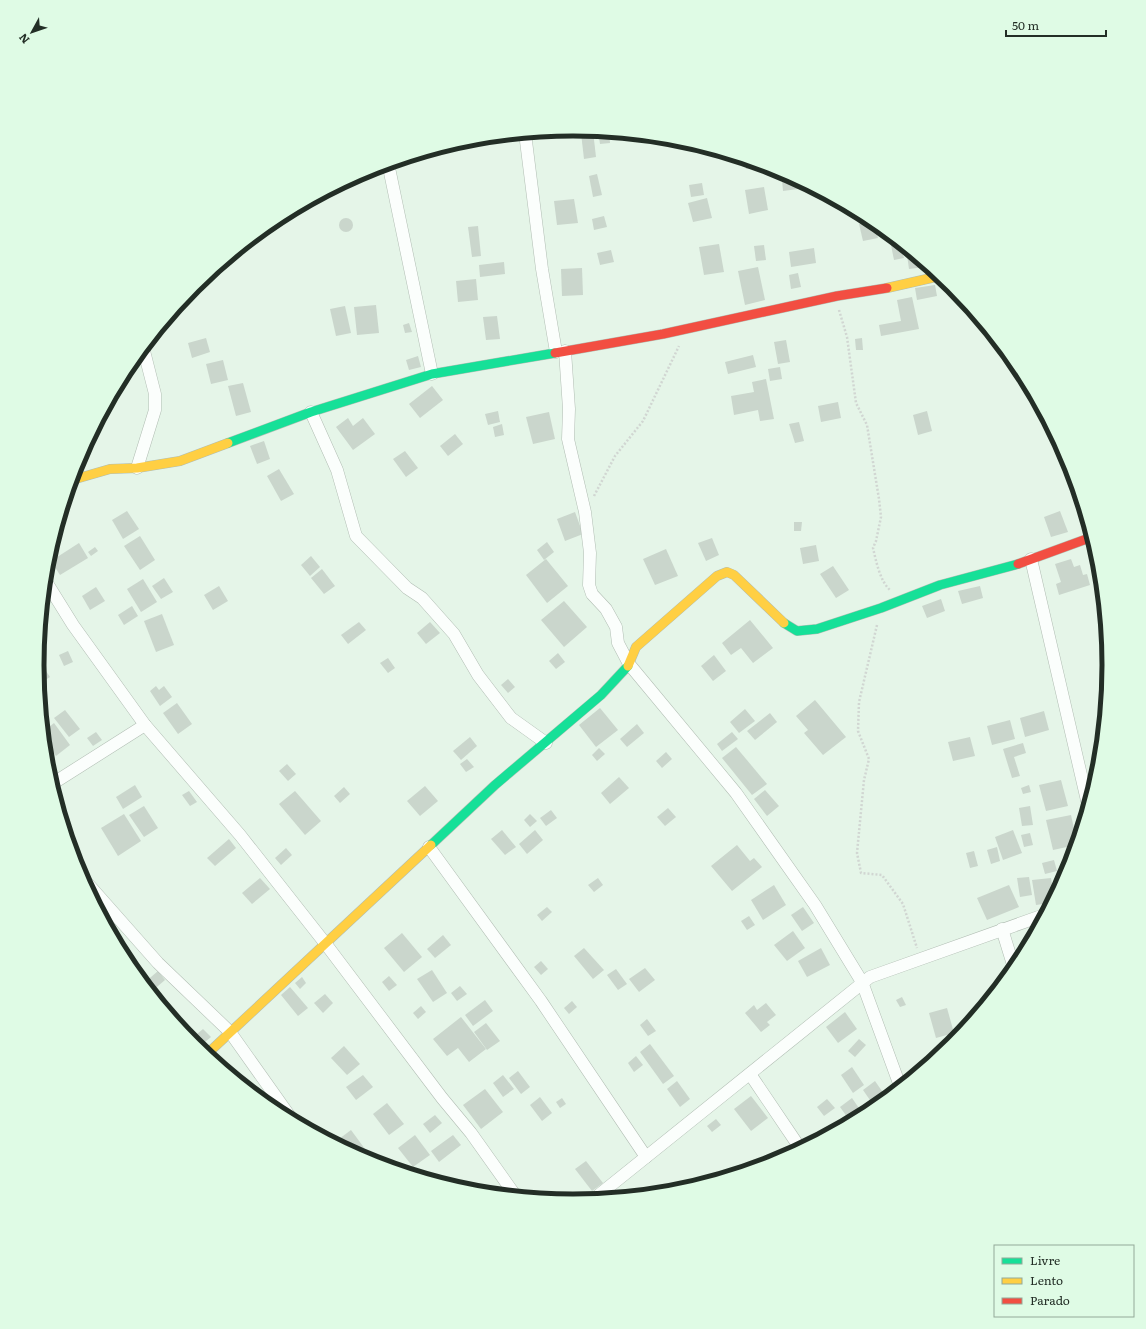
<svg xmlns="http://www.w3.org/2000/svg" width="1146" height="1329" font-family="Literata,serif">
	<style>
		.building { fill: #cad6cc }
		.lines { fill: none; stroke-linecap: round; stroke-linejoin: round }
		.street-casing { stroke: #b1bdb3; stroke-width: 13 }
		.fast-casing { stroke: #b1bdb3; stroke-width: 10 }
		.slow-casing { stroke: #b1bdb3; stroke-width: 10 }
		.jam-casing { stroke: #b1bdb3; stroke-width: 10 }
		.path { stroke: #d1d6d2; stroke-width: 2.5; stroke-dasharray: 2 2; stroke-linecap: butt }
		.street { stroke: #fbfefc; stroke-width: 12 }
		.fast { stroke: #16e098; stroke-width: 9 }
		.slow { stroke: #ffcf43; stroke-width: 9 }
		.jam { stroke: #f24e42; stroke-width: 9 }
		.rim { fill: none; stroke: #232e26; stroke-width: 5 }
	</style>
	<rect width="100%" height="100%" fill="#e5f5e8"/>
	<g class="building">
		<polygon points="593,131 596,157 584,159 581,133"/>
		<polygon points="598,131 609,132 610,143 600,144"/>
		<polygon points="745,159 756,163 756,168 746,169"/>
		<polygon points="597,174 602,195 593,197 589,176"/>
		<polygon points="794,178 802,182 797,183 798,189 783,191 782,180"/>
		<polygon points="702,183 704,195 691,197 689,185"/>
		<polygon points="764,187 768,210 749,214 745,190"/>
		<polygon points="707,198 712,218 693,222 688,203"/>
		<polygon points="574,199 578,223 557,225 554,201"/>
		<polygon points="604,216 607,227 594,230 592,219"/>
		<circle cx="346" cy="225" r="7"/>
		<polygon points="873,221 878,238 863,241 859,224"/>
		<polygon points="478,226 481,256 472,257 468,227"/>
		<polygon points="900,243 904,258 894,260 891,245"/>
		<polygon points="719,244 724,272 704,275 699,247"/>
		<polygon points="764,245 766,260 756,261 754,246"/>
		<polygon points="814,248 816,263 791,267 789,252"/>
		<polygon points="906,248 925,263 925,267 909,269"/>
		<polygon points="611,250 614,262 600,265 597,253"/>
		<polygon points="504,262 505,274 480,277 479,265"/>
		<polygon points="758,267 765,300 745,305 738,271"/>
		<polygon points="582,268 583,295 562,296 561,269"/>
		<polygon points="798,273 801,287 791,289 789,275"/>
		<polygon points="476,279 478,300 458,302 456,281"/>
		<polygon points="935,285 937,296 917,300 915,288"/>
		<polygon points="912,297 919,329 881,336 879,325 901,321 897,300"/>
		<polygon points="376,305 379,333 357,335 354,307"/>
		<polygon points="345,306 351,333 336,336 330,309"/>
		<polygon points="497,316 500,339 486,340 483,317"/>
		<polygon points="409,323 412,332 405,333 403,325"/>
		<polygon points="206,338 210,352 192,358 188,343"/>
		<polygon points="862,338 863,350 856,350 855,339"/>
		<polygon points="786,340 790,362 778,364 774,342"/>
		<polygon points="753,355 756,367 728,374 725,362"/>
		<polygon points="418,356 421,367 409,370 406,360"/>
		<polygon points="223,360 228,380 211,384 206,364"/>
		<polygon points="780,367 782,379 770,381 768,369"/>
		<polygon points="766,379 774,419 760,421 758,410 734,415 731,396 754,392 752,382"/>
		<polygon points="243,383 251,412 236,416 228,386"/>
		<polygon points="432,386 443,400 420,418 409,404"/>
		<polygon points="838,402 841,418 821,422 818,406"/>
		<polygon points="498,411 500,422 488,425 485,414"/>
		<polygon points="927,411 932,431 918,435 913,415"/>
		<polygon points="549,412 555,439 533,444 526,417"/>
		<polygon points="348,418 353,426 363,418 375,434 353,450 336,427"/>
		<polygon points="799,422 804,441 795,443 789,424"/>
		<polygon points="502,424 504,435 495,437 493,427"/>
		<polygon points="455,434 463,444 448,456 440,446"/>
		<polygon points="264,441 270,459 257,464 250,446"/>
		<polygon points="405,451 418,468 406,477 393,459"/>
		<polygon points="279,469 294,494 281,501 267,476"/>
		<polygon points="127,511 139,529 123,539 112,520"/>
		<polygon points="1060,511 1068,532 1051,537 1044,517"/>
		<polygon points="575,512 583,534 565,541 557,519"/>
		<polygon points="794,522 802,522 801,531 794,531"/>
		<polygon points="140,536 155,560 140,570 124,546"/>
		<polygon points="712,538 719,555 706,561 698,543"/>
		<polygon points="547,542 554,552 544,560 537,550"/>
		<polygon points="79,543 88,558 60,575 51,561"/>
		<polygon points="816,545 819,561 803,564 800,548"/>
		<polygon points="95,547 98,551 91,556 88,552"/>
		<polygon points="666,549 678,576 655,585 643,559"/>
		<polygon points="311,556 320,567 310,576 301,565"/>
		<polygon points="546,559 568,586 547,603 526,575"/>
		<polygon points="1071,559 1074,567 1080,565 1083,575 1087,574 1090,585 1059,595 1056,584 1061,582 1055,564"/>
		<polygon points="833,566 849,590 836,598 820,574"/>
		<polygon points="322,569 335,586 324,594 311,578"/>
		<polygon points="164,578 173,592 161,599 152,586"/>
		<polygon points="143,579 157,602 141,612 127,589"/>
		<polygon points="219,586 228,601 213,610 204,595"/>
		<polygon points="980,586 983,598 962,604 958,591"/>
		<polygon points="96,587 105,601 90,610 82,596"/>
		<polygon points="941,599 945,611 927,618 922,606"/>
		<polygon points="564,601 587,627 564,647 541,620"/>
		<polygon points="132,606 138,616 124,625 118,615"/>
		<polygon points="162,614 174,645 156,652 144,621"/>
		<polygon points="750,620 773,648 753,663 741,648 731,655 722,643"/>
		<polygon points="359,622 366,630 348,644 341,635"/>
		<polygon points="430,622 440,633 426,644 417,633"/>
		<polygon points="68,651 73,662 64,666 59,655"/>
		<polygon points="558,653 565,662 556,669 549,661"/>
		<polygon points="714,655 726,671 713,681 701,666"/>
		<polygon points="388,658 395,668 388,673 380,663"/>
		<polygon points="42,665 50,677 39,684 37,668"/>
		<polygon points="508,679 515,687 508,693 501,685"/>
		<polygon points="156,686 159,690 164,686 172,697 160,706 150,691"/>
		<polygon points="815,700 846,737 823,755 804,733 808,730 796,716"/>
		<polygon points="177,703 192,724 178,734 163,713"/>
		<polygon points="600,708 618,730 596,747 579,725"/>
		<polygon points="745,709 755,721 739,733 730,722"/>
		<polygon points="65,710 80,729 69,737 54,718"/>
		<polygon points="1044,711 1049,730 1025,737 1020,718"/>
		<polygon points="770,713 777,722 755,740 747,731"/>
		<polygon points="1010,720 1015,739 992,745 987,726"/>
		<polygon points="54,723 70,745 56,756 45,741 44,731"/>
		<polygon points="637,724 644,733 627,747 620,739"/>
		<polygon points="96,732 102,740 93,746 87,738"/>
		<polygon points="732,732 738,739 722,751 717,744"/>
		<polygon points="470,737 477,746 461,760 453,751"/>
		<polygon points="970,737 975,756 953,761 948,742"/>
		<polygon points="1023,743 1026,753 1014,757 1020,776 1012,778 1003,749"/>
		<polygon points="736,747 767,784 752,795 722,758"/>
		<polygon points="599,748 605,754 597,761 592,755"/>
		<polygon points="666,752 672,759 662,768 656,761"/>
		<polygon points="467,759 474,767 466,772 460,764"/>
		<polygon points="287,764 296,774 288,781 279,771"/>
		<polygon points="619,777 629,788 610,804 601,793"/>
		<polygon points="1061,780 1068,806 1046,811 1039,785"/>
		<polygon points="135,785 142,797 123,809 116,797"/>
		<polygon points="1029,785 1031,792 1023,794 1021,788"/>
		<polygon points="425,786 438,801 420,816 407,801"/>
		<polygon points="344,787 350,794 340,803 334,796"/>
		<polygon points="765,790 779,806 767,816 754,799"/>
		<polygon points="189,791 197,802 190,806 182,795"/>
		<polygon points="295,791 321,821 305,835 279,804"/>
		<polygon points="144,806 158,828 144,837 129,815"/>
		<polygon points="1030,806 1033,825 1022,826 1019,808"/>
		<polygon points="668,808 676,817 665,826 657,817"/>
		<polygon points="551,810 557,818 546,826 540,818"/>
		<polygon points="124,814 141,841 118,856 101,828"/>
		<polygon points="530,814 537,821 530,827 524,820"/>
		<polygon points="1071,815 1077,842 1076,845 1053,850 1046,820"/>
		<polygon points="502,830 516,847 505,855 491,839"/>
		<polygon points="535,830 543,840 527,854 519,844"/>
		<polygon points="1013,830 1022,853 1003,860 995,837"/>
		<polygon points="1030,833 1033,845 1024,847 1021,835"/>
		<polygon points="229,839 236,848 215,866 207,858"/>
		<polygon points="737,845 750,861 754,858 762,867 732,891 711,866"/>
		<polygon points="997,847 1000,861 991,864 987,850"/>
		<polygon points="286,848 292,855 281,865 275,858"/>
		<polygon points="974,851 978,866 970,868 966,853"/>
		<polygon points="1054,860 1057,871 1045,874 1042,863"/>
		<polygon points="1065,876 1062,881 1059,887 1056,878"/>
		<polygon points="1029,877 1032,895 1020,897 1017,878"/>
		<polygon points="260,878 270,889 252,904 242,893"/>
		<polygon points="598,878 603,885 594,892 588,885"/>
		<polygon points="1051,878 1054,896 1050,903 1036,905 1032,880"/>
		<polygon points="774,885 786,905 763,920 751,900"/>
		<polygon points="1009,885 1019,907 987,920 977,898"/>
		<polygon points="547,907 552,912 542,921 537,915"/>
		<polygon points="803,907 814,923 802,931 791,915"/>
		<polygon points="749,916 755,925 747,930 741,921"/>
		<polygon points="793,931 805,948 787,961 774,945"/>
		<polygon points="402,933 422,957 404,972 384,948"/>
		<polygon points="443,935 451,945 435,958 427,949"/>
		<polygon points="584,948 604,970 593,979 574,956"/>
		<polygon points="821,948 830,965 807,977 798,961"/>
		<polygon points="541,961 548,969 541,975 534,967"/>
		<polygon points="645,968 655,980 639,992 629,979"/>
		<polygon points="616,969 627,984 618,990 607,975"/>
		<polygon points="432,970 447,993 433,1002 417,979"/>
		<polygon points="158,971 165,980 151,992 144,983"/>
		<polygon points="389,976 397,985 389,991 382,982"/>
		<polygon points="302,977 306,983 300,989 295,983"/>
		<polygon points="460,986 467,994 457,1001 451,993"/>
		<polygon points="290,987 308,1008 298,1016 281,995"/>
		<polygon points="325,994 333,1003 323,1013 314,1003"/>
		<polygon points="902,997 906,1005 900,1007 896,1000"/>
		<polygon points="485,1000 493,1011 473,1026 465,1015"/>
		<polygon points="572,1001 577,1007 569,1014 564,1008"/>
		<polygon points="766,1003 776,1015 767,1022 770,1025 761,1032 745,1013 754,1005 757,1010"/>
		<polygon points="421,1006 426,1012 418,1019 413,1013"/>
		<polygon points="947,1008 954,1033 936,1038 929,1013"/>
		<polygon points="845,1012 857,1029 838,1043 826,1027"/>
		<polygon points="461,1017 486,1049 469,1062 458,1048 447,1056 433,1039"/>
		<polygon points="647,1019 656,1031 648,1036 640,1025"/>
		<polygon points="486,1023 500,1041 487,1050 474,1032"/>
		<polygon points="203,1029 211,1037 199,1047 191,1039"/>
		<polygon points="859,1039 866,1045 855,1057 848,1051"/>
		<polygon points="650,1044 674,1076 663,1084 640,1052"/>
		<polygon points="344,1046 360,1064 347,1075 331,1058"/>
		<polygon points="636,1056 643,1065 634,1072 628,1063"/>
		<polygon points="852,1067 864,1085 853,1093 841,1075"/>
		<polygon points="518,1071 530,1087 521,1094 509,1078"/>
		<polygon points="363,1075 373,1087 356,1100 346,1087"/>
		<polygon points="503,1075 514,1089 503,1097 493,1083"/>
		<polygon points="677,1081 690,1099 680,1107 667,1089"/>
		<polygon points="875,1081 884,1094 872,1103 863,1090"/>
		<polygon points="485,1089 503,1112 481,1129 463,1105"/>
		<polygon points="751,1096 768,1118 751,1131 734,1109"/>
		<polygon points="540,1097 552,1113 542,1121 530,1105"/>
		<polygon points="562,1098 566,1104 560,1108 556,1102"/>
		<polygon points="852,1098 863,1114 850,1121 840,1107"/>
		<polygon points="827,1099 835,1108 824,1116 817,1107"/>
		<polygon points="387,1103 404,1124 389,1135 373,1114"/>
		<polygon points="435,1115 442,1123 430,1133 423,1124"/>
		<polygon points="716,1119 721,1125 712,1132 707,1126"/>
		<polygon points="351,1130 365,1149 359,1155 335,1142"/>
		<polygon points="415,1135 430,1155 413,1167 398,1148"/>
		<polygon points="453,1135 461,1145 439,1162 431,1151"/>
		<polygon points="586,1161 603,1183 592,1191 575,1169"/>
	</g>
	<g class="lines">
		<g class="street-casing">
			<g id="street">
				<polyline points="525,133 542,269 556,352"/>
				<polyline points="388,163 432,374"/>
				<polyline points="565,351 569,409 568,439 585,512 590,553 589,585 592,594 606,609 616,627 618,643 629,664 736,793 815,905 862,982 900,1086"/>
				<polyline points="311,412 337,470 356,536 407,588 422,598 454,634 478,675 511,718 546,743"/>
				<polyline points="137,468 155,410 155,394 143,347"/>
				<polyline points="1031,559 1088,805"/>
				<polyline points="45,580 73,625 145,725 240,835 325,943 442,1098 471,1133 515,1195"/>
				<polyline points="52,784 145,725"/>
				<polyline points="429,847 541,1001 646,1157"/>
				<polyline points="81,876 158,963 230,1032 291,1118"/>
				<polyline points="1002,929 1014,968"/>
				<polyline points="750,1074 800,1148"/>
				<polyline points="595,1198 870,977 1044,915"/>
			</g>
		</g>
		<g class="fast-casing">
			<g id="fast">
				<polyline points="228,443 311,412 432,374 555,353"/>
				<polyline points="784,623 797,631 817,629 881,608 940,585 1018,564"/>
				<polyline points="431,845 495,785 601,695 628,666"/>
			</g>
		</g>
		<g class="slow-casing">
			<g id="slow">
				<polyline points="887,288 940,276"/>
				<polyline points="72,480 110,469 137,468 180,461 228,443"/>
				<polyline points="628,666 636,647 717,576 727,572 734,575 784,623"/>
				<polyline points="207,1054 431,845"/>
			</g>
		</g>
		<g class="jam-casing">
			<g id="jam">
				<polyline points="555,353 663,334 837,296 887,288"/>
				<polyline points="1018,564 1092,537"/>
			</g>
		</g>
		<g class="path">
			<path d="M839 310 847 337 856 403 867 425 879 499 881 517 876 541 873 548C876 561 880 581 890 590"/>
			<polyline points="594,496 615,456 643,421 679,346"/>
			<polyline points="877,625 859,702 858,731 869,759 864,780 857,853 861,873 882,875 903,904 917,948"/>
		</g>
		<use href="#street" class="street"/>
		<use href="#fast" class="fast"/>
		<use href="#slow" class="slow"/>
		<use href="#jam" class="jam"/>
	</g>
	<path d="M0 0H1146V1329H0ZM44 665a529 529 0 1 1 1058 0a529 529 0 1 1-1058 0Z" fill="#dffbe5" fill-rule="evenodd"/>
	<path class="rim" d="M44 665a529 529 0 1 1 1058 0a529 529 0 1 1-1058 0Z"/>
	<rect x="994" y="1245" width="140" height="72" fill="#dffbe5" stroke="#94a999"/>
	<rect x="1002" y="1258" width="20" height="6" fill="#16e098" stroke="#94a999"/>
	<text x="1030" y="1265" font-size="12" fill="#232e26">Livre</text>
	<rect x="1002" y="1278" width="20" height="6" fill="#ffcf43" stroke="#94a999"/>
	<text x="1030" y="1285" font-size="12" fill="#232e26">Lento</text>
	<rect x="1002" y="1298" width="20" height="6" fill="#f24e42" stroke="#94a999"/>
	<text x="1030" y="1305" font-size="12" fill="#232e26">Parado</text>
	<g transform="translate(32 32) rotate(230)" stroke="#dffbe5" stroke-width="3" paint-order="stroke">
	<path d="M0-3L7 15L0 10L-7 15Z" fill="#232e26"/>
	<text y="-6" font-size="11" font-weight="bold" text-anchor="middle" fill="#232e26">N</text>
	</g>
	<path d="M1006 30v6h100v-6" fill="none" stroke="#232e26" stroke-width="2"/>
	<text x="1012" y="30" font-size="12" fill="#232e26" stroke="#dffbe5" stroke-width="3" paint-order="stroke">50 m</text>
</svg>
